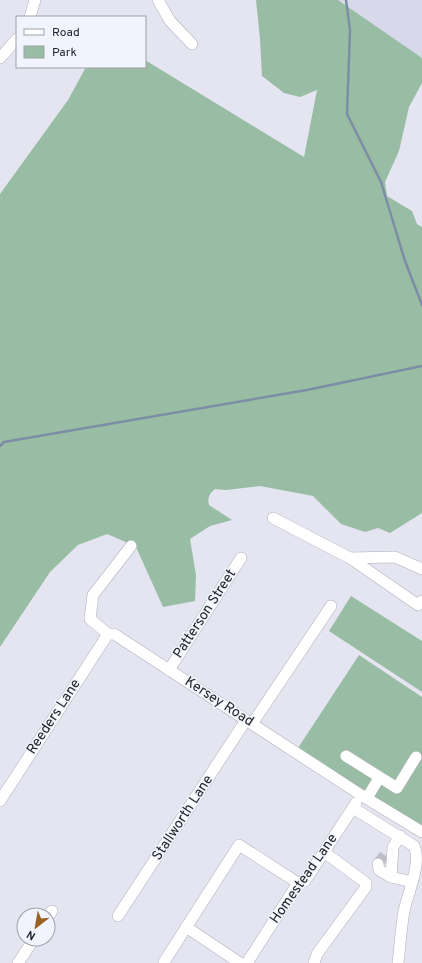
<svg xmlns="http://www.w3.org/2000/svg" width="422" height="963" font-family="Overpass,sans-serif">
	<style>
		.built { fill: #d7d9ea }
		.green { fill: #99bda4 }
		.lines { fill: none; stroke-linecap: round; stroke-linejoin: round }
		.stream { stroke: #7d8da5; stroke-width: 2.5 }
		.minor-tunnel { stroke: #bdbec8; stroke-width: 11; stroke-dasharray: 11 5.5; stroke-linecap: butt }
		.minor-casing { stroke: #aeb0ba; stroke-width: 12 }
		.minor { stroke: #fff; stroke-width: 11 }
		.labels { text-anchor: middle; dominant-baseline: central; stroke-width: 3; stroke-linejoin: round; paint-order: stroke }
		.street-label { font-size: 14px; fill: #232427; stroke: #f1f3fd }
	</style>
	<rect width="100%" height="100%" fill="#e4e5f0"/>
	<polygon class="built" points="338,0 422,0 422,58 414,53"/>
	<g class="green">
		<path d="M256 0H338L422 58V83L409 107 399 151 385 182 387 196 412 211 417 224 422 227V513L390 533 378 528 365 532 341 524 313 496 260 486 226 490 215 489C210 493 207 498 209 505L232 520 210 526 190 539 196 575 195 601 163 607 136 547 137 545 131 540 128 543 107 534 78 545 50 572 0 647V194L68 100 86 67H145V60L304 157 317 90 300 97 284 93 262 76 260 39Z"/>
		<polygon points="351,596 422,641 422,692 329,631"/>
		<polygon points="359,655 422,697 422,827 298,748"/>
	</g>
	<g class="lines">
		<g class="stream">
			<polyline points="346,0 350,30 347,114 381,182 405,261 422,305"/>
			<polyline points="0,446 4,442 307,390 422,366"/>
		</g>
		<polyline class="minor-tunnel" points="378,864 386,853"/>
		<g class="minor-casing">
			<g id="minor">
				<polyline points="158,0 170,21 192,44"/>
				<polyline points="30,17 35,0"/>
				<polyline points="0,58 17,39"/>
				<polyline points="273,518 350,558 395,557 422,569"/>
				<polyline points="131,546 93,595 90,619 108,634 114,634 361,795 422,832"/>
				<polyline points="350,558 418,605 422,601"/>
				<polyline points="169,670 241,558"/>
				<polyline points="252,724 331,606"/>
				<polyline points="346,756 397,788 416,757"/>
				<polyline points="367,798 379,778"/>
				<polyline points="0,801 108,634"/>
				<path d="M353 808 414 846C422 863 408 892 404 911 401 928 400 946 398 963"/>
				<polyline points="400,836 393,847 391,877 412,882"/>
				<polyline points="378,864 379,870 391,877"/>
				<polyline points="298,883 305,881 356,803"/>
				<polyline points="118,916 246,720"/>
				<polyline points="48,917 52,911"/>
				<polyline points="186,927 240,963"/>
				<polyline points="164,962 239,845 298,883"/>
				<polyline points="18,963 34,939"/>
				<polyline points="247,963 298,883"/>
				<polyline points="314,963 317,954 366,887 366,883 324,852"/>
			</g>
		</g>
		<use href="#minor" class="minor"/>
	</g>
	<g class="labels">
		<g class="street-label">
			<text transform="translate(205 614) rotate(-57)">Patterson Street</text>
			<text transform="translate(219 702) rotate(33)">Kersey Road</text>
			<text transform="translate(54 717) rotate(-57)">Reeders Lane</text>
			<text transform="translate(183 818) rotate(-57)">Stallworth Lane</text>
			<text transform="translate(304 879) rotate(-55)">Homestead Lane</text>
		</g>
	</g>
	<rect x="16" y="16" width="130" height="52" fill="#f1f3fd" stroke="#9fa0a7"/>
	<rect x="24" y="29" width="20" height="6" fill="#ffffff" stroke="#9fa0a7"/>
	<text x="52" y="36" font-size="12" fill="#232427">Road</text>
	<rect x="24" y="46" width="20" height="12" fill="#99bda4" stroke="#9fa0a7"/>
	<text x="52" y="56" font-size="12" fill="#232427">Park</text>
	<g transform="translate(36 927) rotate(211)"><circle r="19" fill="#f1f3fd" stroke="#9fa0a7"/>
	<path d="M0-3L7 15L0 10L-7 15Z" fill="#9c5f22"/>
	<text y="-6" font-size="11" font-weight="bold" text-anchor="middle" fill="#232427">N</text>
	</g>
</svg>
